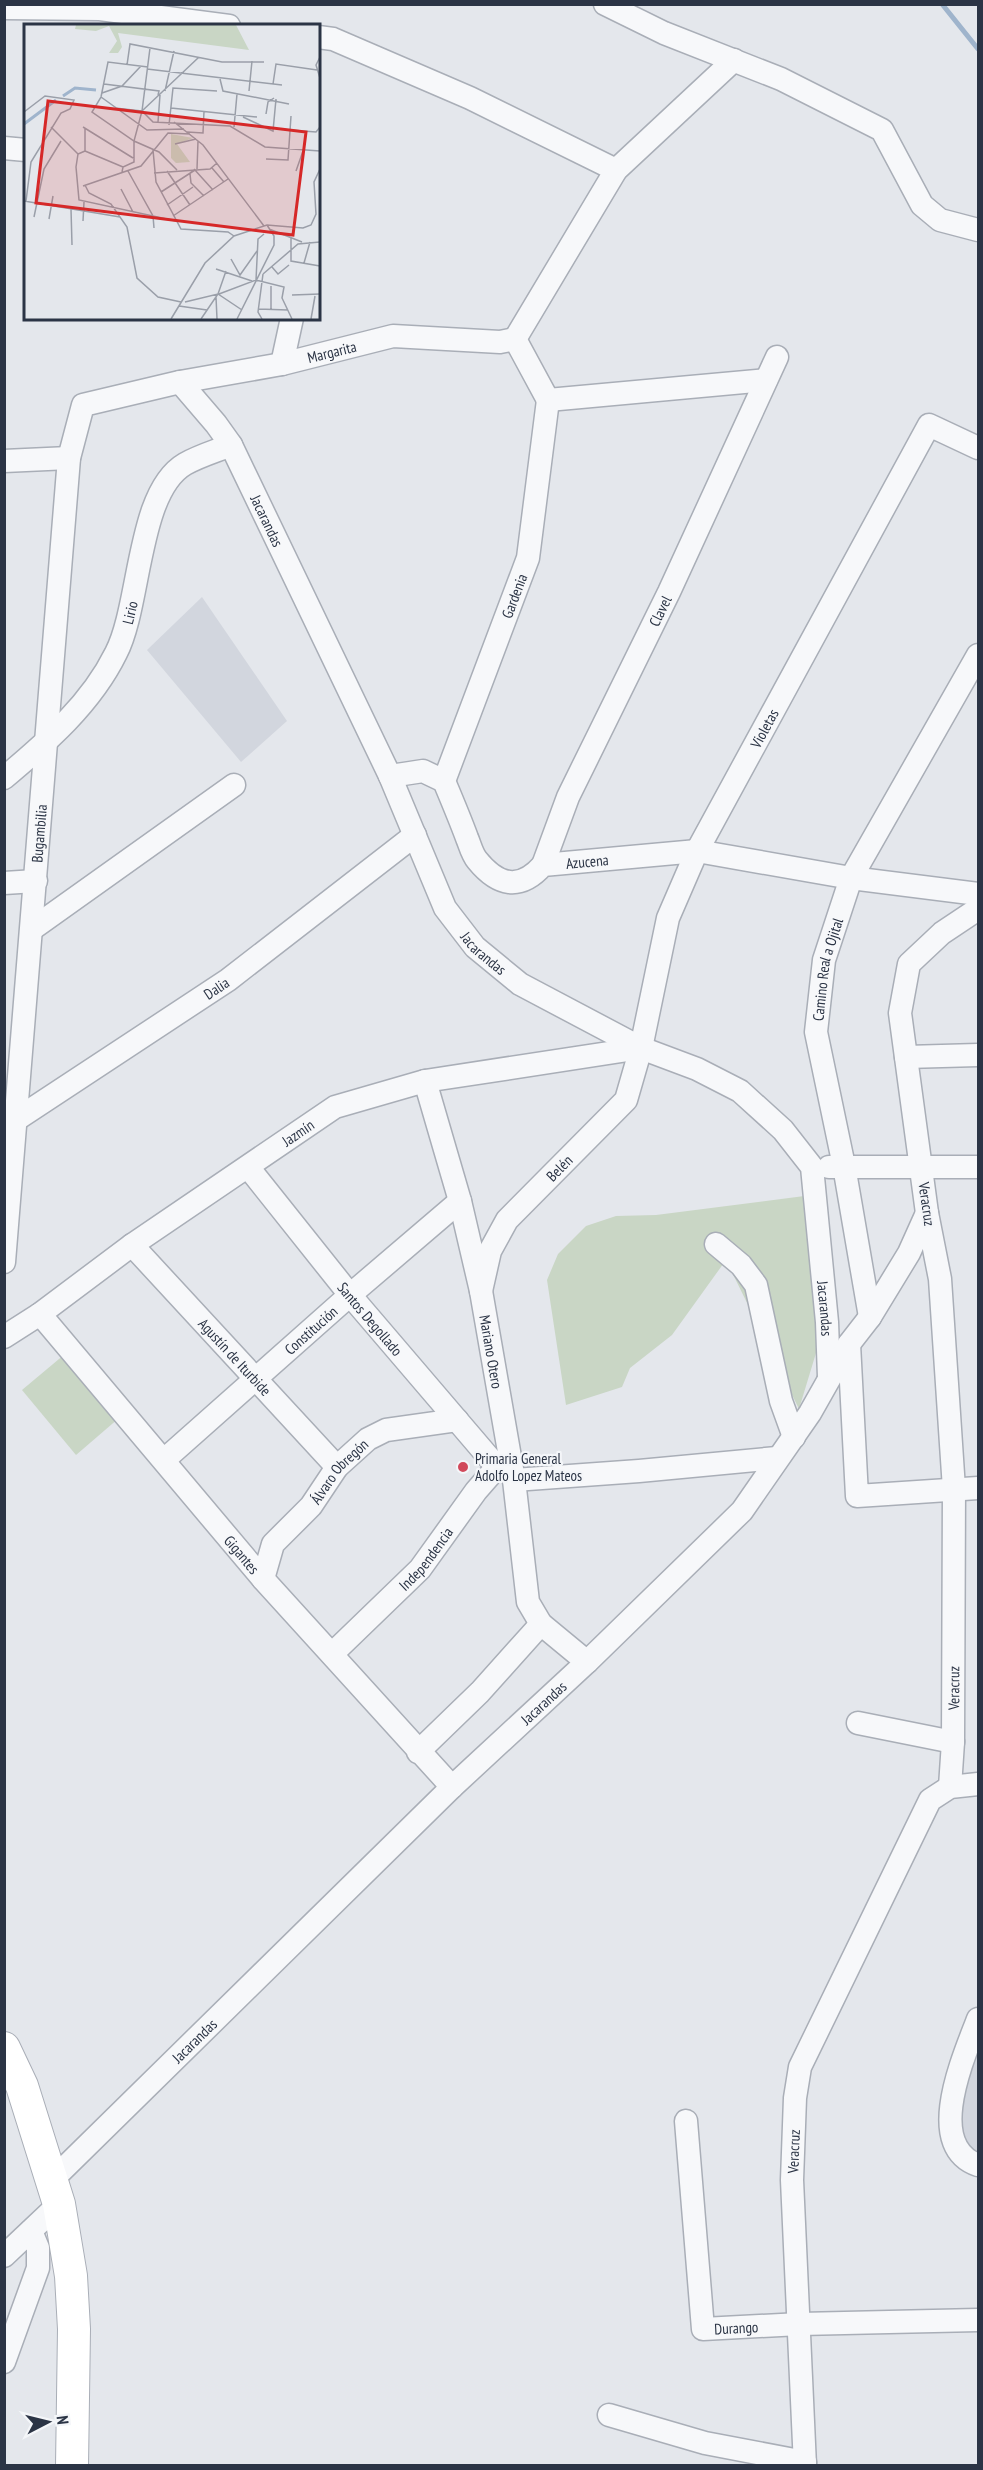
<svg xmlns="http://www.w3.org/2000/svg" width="983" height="2470" font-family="'PT Sans Narrow',sans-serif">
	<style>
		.built { fill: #d2d6de }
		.green { fill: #c9d6c5 }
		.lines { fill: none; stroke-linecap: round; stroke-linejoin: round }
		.stream { stroke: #9fb4cc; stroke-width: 5 }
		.minor-casing { stroke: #a9aeb7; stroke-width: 25 }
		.secondary-casing { stroke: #a9aeb7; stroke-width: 34 }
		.minor { stroke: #f7f8fa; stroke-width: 22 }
		.secondary { stroke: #fff; stroke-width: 32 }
		.poi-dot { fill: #d1495b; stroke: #f4f6f9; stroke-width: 2 }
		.labels { text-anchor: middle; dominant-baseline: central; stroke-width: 4.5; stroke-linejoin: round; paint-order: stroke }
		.street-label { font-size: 15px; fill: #2b3445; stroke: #f4f6f9 }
		.poi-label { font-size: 15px; fill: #2b3445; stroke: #f4f6f9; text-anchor: start }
		.inset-river { fill: none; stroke: #9fb4cc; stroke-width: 3 }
		.inset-road { fill: none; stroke: #9a9fa9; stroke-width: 1.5 }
		.view { fill: #d62828; fill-opacity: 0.15; stroke: #d62828; stroke-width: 3 }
		.inset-edge { fill: none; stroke: #2b3445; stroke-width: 3 }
	</style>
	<rect width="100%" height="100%" fill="#e4e7ec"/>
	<g class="built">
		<polygon points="202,597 287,721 241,762 147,650"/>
		<polygon points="978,2042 978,2157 961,2158 962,2078"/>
	</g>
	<g class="green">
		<polygon points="812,1195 816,1274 816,1353 799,1409 726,1260 672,1335 630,1368 622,1387 566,1405 547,1280 558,1254 586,1226 616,1216 656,1215"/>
		<polygon points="65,1354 119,1418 76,1455 22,1390"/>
	</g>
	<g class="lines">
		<polyline class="stream" points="942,4 978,49"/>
		<g class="minor-casing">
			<g id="minor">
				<polyline points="605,4 664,33 781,79 882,130 922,205 940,220 978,230"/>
				<polyline points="4,8 100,9 229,26"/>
				<polyline points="318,37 333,39 470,98 616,170"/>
				<polyline points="4,148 26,150"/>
				<polyline points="515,339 616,170 734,60"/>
				<polyline points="282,364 292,318"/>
				<path id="s1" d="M180 382 216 424 231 445 390 776 445 908 475 947 520 984 641 1048 697 1069 740 1091 783 1130 812 1167 827 1322 829 1377"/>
				<polyline points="548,400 766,380"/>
				<polyline points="4,461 69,458"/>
				<path id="s2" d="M390 776 423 771 444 781C452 800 460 819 467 838 470 845 472 854 477 860 498 886 520 891 543 865L697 851 851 878 978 894"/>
				<path id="s3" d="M4 778C47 742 91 704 116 653 141 605 137 492 185 464 199 456 216 451 231 445"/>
				<path id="s4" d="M444 781 528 558 548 400"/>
				<path id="s5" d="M543 865 568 797 669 592 777 357"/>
				<polyline points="4,883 36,881"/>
				<polyline points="32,929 234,785"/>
				<polyline points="906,1057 978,1055"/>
				<path id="s6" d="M425 1081 460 1201 481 1291 514 1480 528 1602 541 1624 587 1662"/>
				<path id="s7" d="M8 1122 17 1119 228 980 415 835"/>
				<path id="s8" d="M248 1167 350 1295 497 1467"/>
				<polyline points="829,1167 978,1167"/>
				<polyline points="716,1244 741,1265 756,1285 781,1401 794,1437"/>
				<path id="s9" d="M132 1245 337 1467"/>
				<path id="s10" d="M4 1262 69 458 83 405 180 382 282 364 393 336 500 342 515 339 548 400"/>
				<path id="s11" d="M481 1291 490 1251 507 1220 626 1100 641 1048 668 918 697 851 929 425 978 448"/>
				<path id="s12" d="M40 1314 263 1579 452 1787"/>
				<path id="s13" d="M870 1317 844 1166 816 1032 824 960 851 878 978 655"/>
				<path id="s14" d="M4 1337 40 1314 132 1245 335 1107 425 1081 641 1048"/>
				<polyline points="849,1344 857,1496 978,1488"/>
				<path id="s15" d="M164 1460 350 1295 460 1201"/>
				<polyline points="514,1480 639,1471 777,1458"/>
				<path id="s16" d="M263 1579 273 1544 311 1506 337 1467 368 1439 386 1430 457 1420"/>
				<path id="s17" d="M332 1654 420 1569 476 1491 497 1467 508 1458"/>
				<polyline points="858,1723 953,1742"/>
				<polyline points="418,1752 480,1692 541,1624"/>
				<path id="s18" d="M950 1787 953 1742 954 1489 940 1279 927 1213 900 1013 909 964 942 933 978 909"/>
				<path d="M978 2019C965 2054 923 2146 978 2165"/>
				<path id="s19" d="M686 2121 703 2329 800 2324 978 2320"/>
				<path id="s20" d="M50 2182 452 1787 587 1662 742 1511 810 1413 849 1344 870 1317 909 1253 927 1213"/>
				<polyline points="4,2256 59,2204"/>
				<polyline points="4,2362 38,2268 38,2248 31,2231"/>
				<polyline points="609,2415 705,2443 805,2462"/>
				<path id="s21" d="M805 2466 792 2180 795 2098 800 2067 930 1800 950 1787 978 1784"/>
			</g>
		</g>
		<g class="secondary-casing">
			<polyline id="secondary" points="4,2048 22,2086 59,2204 71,2276 74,2329 72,2466"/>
		</g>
		<use href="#minor" class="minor"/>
		<use href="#secondary" class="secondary"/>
	</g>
	<circle class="poi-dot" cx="463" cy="1467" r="6"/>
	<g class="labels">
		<g class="street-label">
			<text stroke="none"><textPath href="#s10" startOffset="1116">Margarita</textPath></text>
			<text stroke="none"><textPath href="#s1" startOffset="165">Jacarandas</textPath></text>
			<text stroke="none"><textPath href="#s4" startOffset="198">Gardenia</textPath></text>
			<text stroke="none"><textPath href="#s5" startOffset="280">Clavel</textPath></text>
			<text stroke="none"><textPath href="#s3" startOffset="212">Lirio</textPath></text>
			<text stroke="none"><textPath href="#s11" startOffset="645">Violetas</textPath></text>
			<text stroke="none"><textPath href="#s10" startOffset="430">Bugambilia</textPath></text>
			<text stroke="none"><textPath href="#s2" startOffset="266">Azucena</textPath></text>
			<text stroke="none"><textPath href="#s1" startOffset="651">Jacarandas</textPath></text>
			<text stroke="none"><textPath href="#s13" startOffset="354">Camino Real a Ojital</textPath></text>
			<text stroke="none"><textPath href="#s7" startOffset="248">Dalia</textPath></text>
			<text stroke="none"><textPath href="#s14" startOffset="358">Jazmín</textPath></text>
			<text stroke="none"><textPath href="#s11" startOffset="150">Belén</textPath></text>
			<text transform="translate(927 1204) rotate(82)">Veracruz</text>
			<text stroke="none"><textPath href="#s1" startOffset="1191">Jacarandas</textPath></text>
			<text stroke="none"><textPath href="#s8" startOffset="195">Santos Degollado</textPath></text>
			<text stroke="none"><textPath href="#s15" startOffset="196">Constitución</textPath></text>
			<text stroke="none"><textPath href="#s6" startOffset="279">Mariano Otero</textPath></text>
			<text stroke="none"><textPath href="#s9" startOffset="152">Agustín de Iturbide</textPath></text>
			<text stroke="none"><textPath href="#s16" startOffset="135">Álvaro Obregón</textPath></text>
			<text stroke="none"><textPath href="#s12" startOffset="314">Gigantes</textPath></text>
			<text stroke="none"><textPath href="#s17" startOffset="134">Independencia</textPath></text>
			<text stroke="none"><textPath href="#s18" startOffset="99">Veracruz</textPath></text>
			<text stroke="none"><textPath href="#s20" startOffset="688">Jacarandas</textPath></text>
			<text stroke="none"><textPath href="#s20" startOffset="202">Jacarandas</textPath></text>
			<text stroke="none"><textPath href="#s21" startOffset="315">Veracruz</textPath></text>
			<text stroke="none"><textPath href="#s19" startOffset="242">Durango</textPath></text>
		</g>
		<g class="poi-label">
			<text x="475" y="1458">Primaria General<tspan x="475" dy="17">Adolfo Lopez Mateos</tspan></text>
		</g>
	</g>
	<g transform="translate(24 24)">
		<rect width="296" height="296" fill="#e4e7ec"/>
		<path d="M52 1H212L225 26 94 9 98 23 94 29H85L93 17 85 2 72 7 51 5ZM147 110 169 114 153 120 166 138 152 139 147 134Z" fill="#c9d6c5"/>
		<path class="inset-river" d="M39 72 51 64 72 66M0 100 32 76"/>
		<path class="inset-road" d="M296 33 292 41 296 54M103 41 106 20 198 38H240M123 45 258 61M196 55 199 67 265 80M80 60 135 67 134 71M249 60 252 40 293 46M141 67 150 27M225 67 228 37M78 69 98 62 117 42M77 73 84 38 124 43M91 84 118 87M147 84 233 93M118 87 129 98 206 102 241 123 296 127M118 87 174 34M0 88 21 72 50 76 46 85 37 89 7 138 2 177M242 90 244 78 250 74M219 93 249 107 252 75M134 98 136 71M150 98 179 121 240 202M145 101 149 64 193 67M27 103 54 130M59 103 109 134M210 103 213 70M266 106 292 108 296 103M163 108 179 109 180 87M151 120 172 115M129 126 132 158 157 205 204 208 210 212M61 127 54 130 52 143 55 176 152 197M61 127 99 143M61 127V104M242 135 264 136 267 92M188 144 200 158M170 145 189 166M173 145 174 117M153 146 135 128 110 117 68 88 77 73 123 106 160 105M104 147 129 192 130 204M143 147 166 181M272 147 279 127M98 148 99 143 110 138V117L118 87 126 24M130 149 186 145 193 139M166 150 167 159 180 172M61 161 65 169 87 180 103 203 113 254 134 273 157 278M59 162 117 142 144 109 166 110M97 165 109 188M137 168 171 146M0 177 96 193M143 181 169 163M47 185 48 221M149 192 204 155M10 193 20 145 37 117M25 195 29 172M59 197 60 178M245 205 278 218M267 213V237L296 242M207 235 216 251 233 227M280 239 286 218M248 243 254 250 265 241M192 245 228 257M239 250 274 220 296 218M232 256 234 215 240 210M247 262V285M195 270 232 256 260 263 258 274 268 295M268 271 296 270M192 273 193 295M161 278 194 270 218 286M155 282 183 286M234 285 264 286M147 295 181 239 210 212 243 201 279 204 287 201 292 190 290 158 296 145M177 295 194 270 202 247M213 295 250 221V212L243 201M238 295 234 288 239 250M287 295 291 272"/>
		<path class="view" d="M24 77 282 108 269 211 12 179Z"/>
		<rect width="296" height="296" class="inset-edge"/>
	</g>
	<rect width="983" height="2470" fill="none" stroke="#2b3445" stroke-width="12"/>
	<g transform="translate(48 2422) rotate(83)" stroke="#f4f6f9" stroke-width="4.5" paint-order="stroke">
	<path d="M0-4.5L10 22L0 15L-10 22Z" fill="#2b3445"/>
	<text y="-9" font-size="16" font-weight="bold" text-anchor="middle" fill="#2b3445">N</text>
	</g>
</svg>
